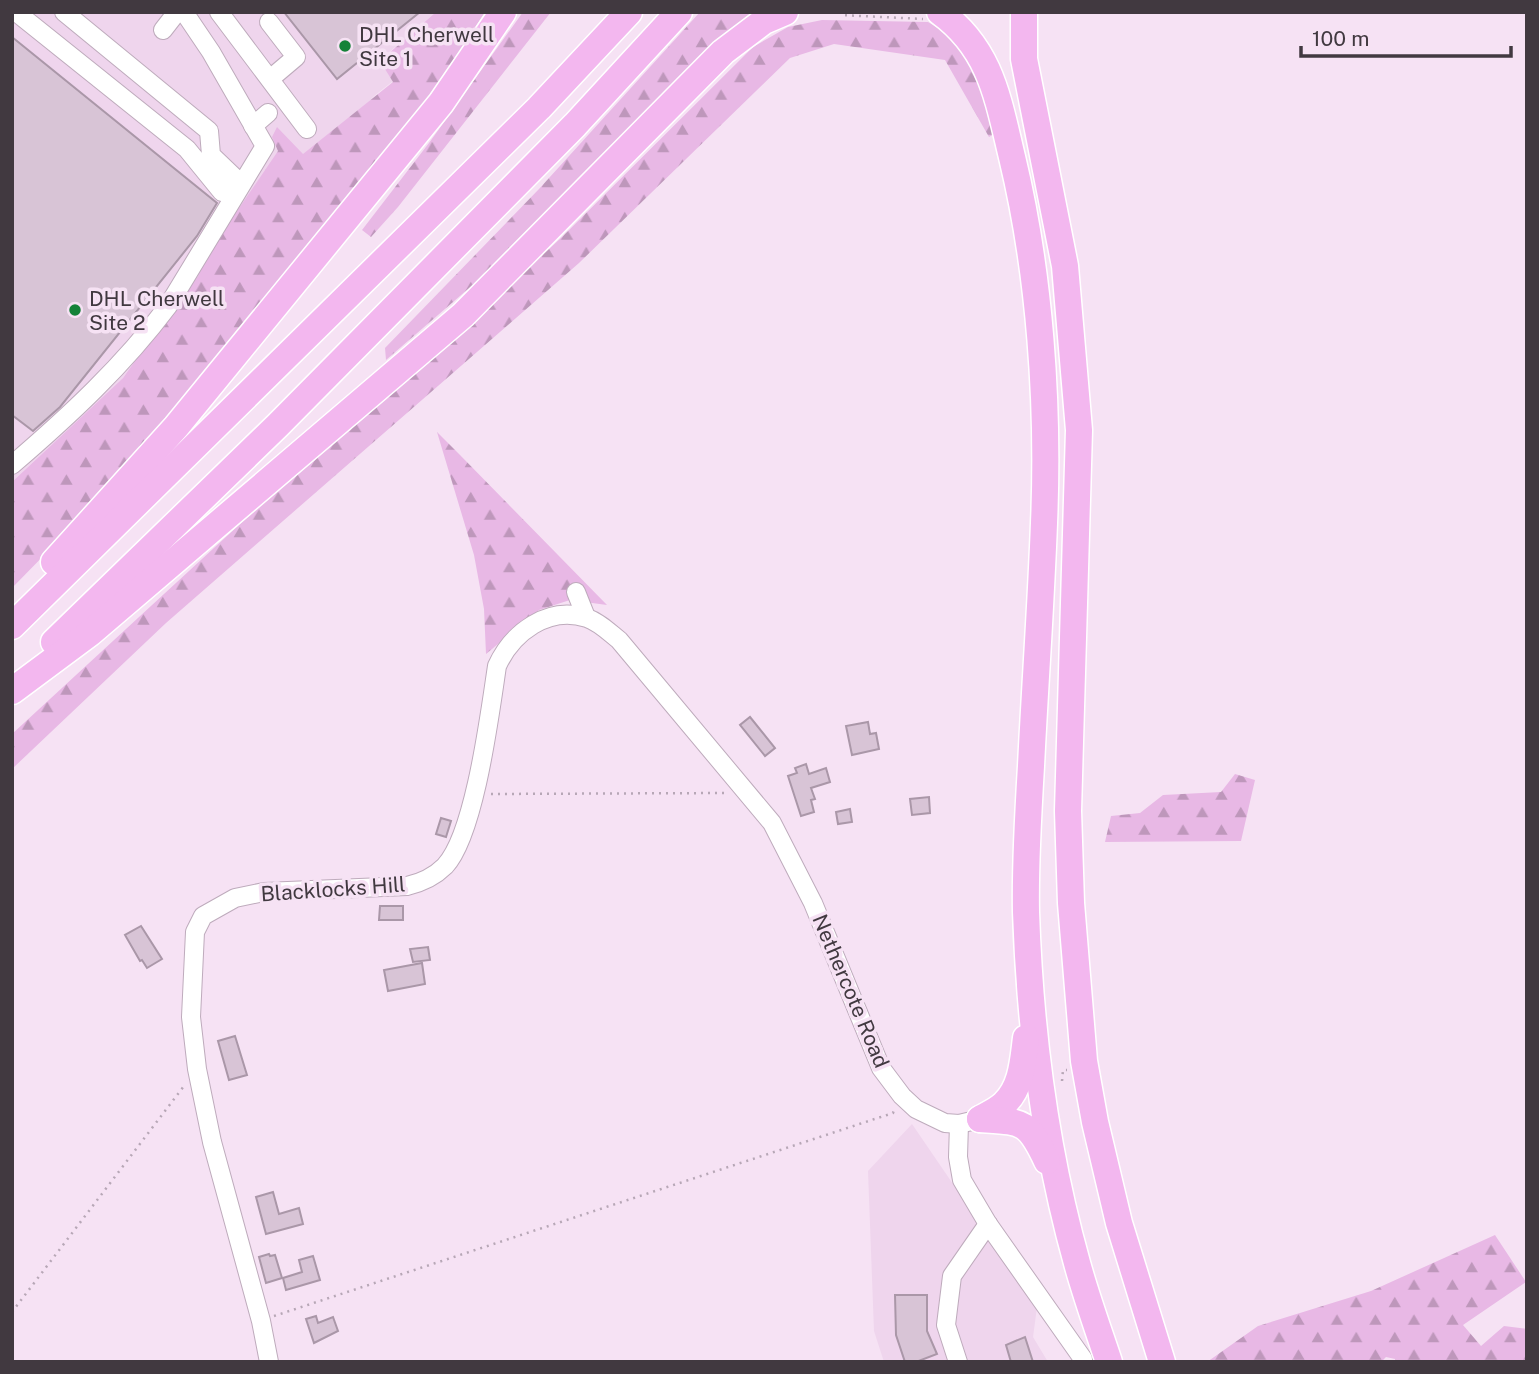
<svg xmlns="http://www.w3.org/2000/svg" width="1539" height="1374" font-family="'Public Sans',sans-serif">
	<style>
		.built { fill: #efd5ed }
		.forest { fill: url(#forest-firs) }
		.building { fill: #d8c4d6; stroke: #aa97a8; stroke-width: 2 }
		.lines { fill: none; stroke-linecap: round; stroke-linejoin: round }
		.minor-casing { stroke: #beabbc; stroke-width: 20 }
		.highway-casing { stroke: #fff; stroke-width: 29 }
		.path { stroke: #b7a7b6; stroke-width: 2.5; stroke-dasharray: 2 5; stroke-linecap: butt }
		.minor { stroke: #fff; stroke-width: 18 }
		.highway { stroke: #f3b7ef; stroke-width: 26 }
		.poi-dot { fill: #148238; stroke: #f6e2f4; stroke-width: 2.5 }
		.labels { text-anchor: middle; dominant-baseline: central; stroke-width: 7; stroke-linejoin: round; paint-order: stroke }
		.poi-label { font-size: 21px; fill: #413940; stroke: #f6e2f4; text-anchor: start }
		.street-label { font-size: 21px; fill: #413940; stroke: #f6e2f4 }
	</style>
	<defs>
		<pattern id="forest-firs" width="22" height="20" patternUnits="userSpaceOnUse" patternTransform="scale(1.75)"><rect width="22" height="20" fill="#e8b8e5"/><path d="M5 1l3.5 6h-7zM16 11l3.5 6h-7z" fill="#be97bb"/></pattern>
	</defs>
	<rect width="100%" height="100%" fill="#f6e2f4"/>
	<g class="built">
		<polygon points="12,12 436,12 380,60 393,81 374,96 147,345 123,378 12,482"/>
		<polygon points="912,1124 1037,1307 1033,1337 1048,1362 884,1362 874,1331 868,1171"/>
	</g>
	<g class="forest">
		<polygon points="436,12 485,12 423,108 107,491 12,588 12,482 123,378 147,344 153,339 198,276 209,252 278,151 272,137 277,127 303,154 393,82 380,61"/>
		<polygon points="523,12 551,12 398,207 371,237 362,230 429,143"/>
		<polygon points="700,12 761,12 527,238 386,360 385,348 539,189"/>
		<polygon points="822,20 928,22 956,39 978,74 996,133 989,137 945,60 834,44 790,58 579,263 166,623 12,769 12,734 343,429 462,329 562,237 753,47 788,27"/>
		<polygon points="437,432 460,455 607,605 570,600 539,610 486,654 484,609 474,555"/>
		<polygon points="1235,774 1255,780 1241,841 1105,842 1111,816 1140,813 1163,795 1221,792"/>
		<polygon points="1495,1235 1526,1282 1463,1325 1481,1346 1504,1326 1527,1329 1527,1362 1395,1362 1395,1359 1386,1357 1381,1362 1207,1362 1258,1326 1371,1291"/>
	</g>
	<g class="building">
		<polygon points="284,12 420,12 337,79"/>
		<polygon points="12,37 217,203 197,236 60,407 33,431 12,415"/>
		<polygon points="750,717 775,748 765,756 740,725"/>
		<polygon points="868,722 870,734 876,733 879,749 852,755 846,726"/>
		<polygon points="806,764 809,774 826,768 830,782 811,788 815,799 811,800 814,812 801,816 788,776 797,773 795,768"/>
		<polygon points="929,797 930,813 912,815 910,799"/>
		<polygon points="850,809 852,822 838,824 836,812"/>
		<polygon points="441,818 451,821 446,837 436,834"/>
		<polygon points="380,906 403,906 403,920 379,920"/>
		<polygon points="141,926 162,959 147,968 142,960 140,961 125,935"/>
		<polygon points="428,947 430,960 413,962 410,949"/>
		<polygon points="422,963 425,984 388,991 384,970"/>
		<polygon points="235,1036 247,1075 229,1080 218,1041"/>
		<polygon points="273,1192 279,1214 299,1208 303,1224 266,1234 256,1197"/>
		<polygon points="269,1254 270,1256 275,1255 282,1278 266,1283 259,1257"/>
		<polygon points="313,1256 320,1280 286,1290 283,1278 302,1272 299,1260"/>
		<polygon points="895,1295 927,1295 927,1331 937,1354 916,1362 905,1362 896,1335"/>
		<polygon points="316,1316 318,1323 333,1317 338,1331 314,1343 306,1319"/>
		<polygon points="1025,1337 1033,1362 1011,1362 1006,1345"/>
	</g>
	<g class="lines">
		<g class="minor-casing">
			<g id="minor">
				<polyline points="16,12 187,149 222,192 234,177 211,155 209,131 64,12"/>
				<polyline points="219,12 307,129"/>
				<polyline points="269,22 296,57 270,79"/>
				<polyline points="163,30 177,12"/>
				<polyline points="253,126 268,113"/>
				<path d="M12 465C69 416 123 366 168 306L265 146 211 52 184 12"/>
				<polyline points="576,592 586,617"/>
				<polyline points="959,1124 958,1157 962,1180 988,1224 1083,1359"/>
				<path d="M269 1362 261 1321 212 1142 197 1069 191 1017 195 932 203 916 235 898 264 892 407 886C420 883 435 876 445 866 475 834 490 712 497 666 512 633 548 605 587 618 599 622 609 632 619 640L772 823 813 903 881 1068 902 1096 916 1109 945 1123 959 1124 980 1119"/>
				<polyline points="958,1362 946,1325 952,1276 988,1224"/>
			</g>
		</g>
		<g class="highway-casing">
			<g id="highway">
				<path d="M940 12C991 49 998 99 1012 157 1040 273 1049 404 1044 523 1041 604 1035 685 1031 766 1028 815 1025 864 1026 912 1030 1030 1045 1149 1077 1263 1086 1296 1098 1329 1109 1362"/>
				<polyline points="1024,12 1024,59 1065,266 1079,430 1068,811 1071,903 1084,1061 1095,1122 1119,1223 1162,1362"/>
				<polyline points="54,562 176,427 441,103 503,12"/>
				<polyline points="12,626 539,108 629,12"/>
				<polyline points="54,642 278,425 575,125 679,12"/>
				<polyline points="12,691 90,633 463,315 723,52 764,21 785,12"/>
				<path d="M980 1119C987 1115 998 1110 1004 1104 1022 1087 1023 1061 1026 1038"/>
				<path d="M980 1119C1023 1122 1028 1120 1047 1161"/>
			</g>
		</g>
		<g class="path">
			<polyline points="841,12 841,15 923,19"/>
			<polyline points="491,794 726,793"/>
			<polyline points="1062,1081 1063,1070 1067,1070"/>
			<polyline points="12,1312 184,1086"/>
			<polyline points="274,1316 893,1113 894,1110"/>
		</g>
		<use href="#minor" class="minor"/>
		<use href="#highway" class="highway"/>
	</g>
	<g class="poi-dot">
		<circle cx="345" cy="46" r="7"/>
		<circle cx="75" cy="310" r="7"/>
	</g>
	<g class="labels">
		<g class="poi-label">
			<text x="359" y="34">DHL Cherwell<tspan x="359" dy="24">Site 1</tspan></text>
			<text x="89" y="298">DHL Cherwell<tspan x="89" dy="24">Site 2</tspan></text>
		</g>
		<g class="street-label">
			<text transform="translate(333 889) rotate(-4)">Blacklocks Hill</text>
			<text transform="translate(851 991) rotate(67)">Nethercote Road</text>
		</g>
	</g>
	<rect width="1539" height="1374" fill="none" stroke="#413940" stroke-width="28"/>
	<path d="M1301 46v10h210v-10" fill="none" stroke="#413940" stroke-width="3.5"/>
	<text x="1312" y="46" font-size="21" fill="#413940" stroke="#f6e2f4" stroke-width="5" paint-order="stroke">100 m</text>
</svg>
